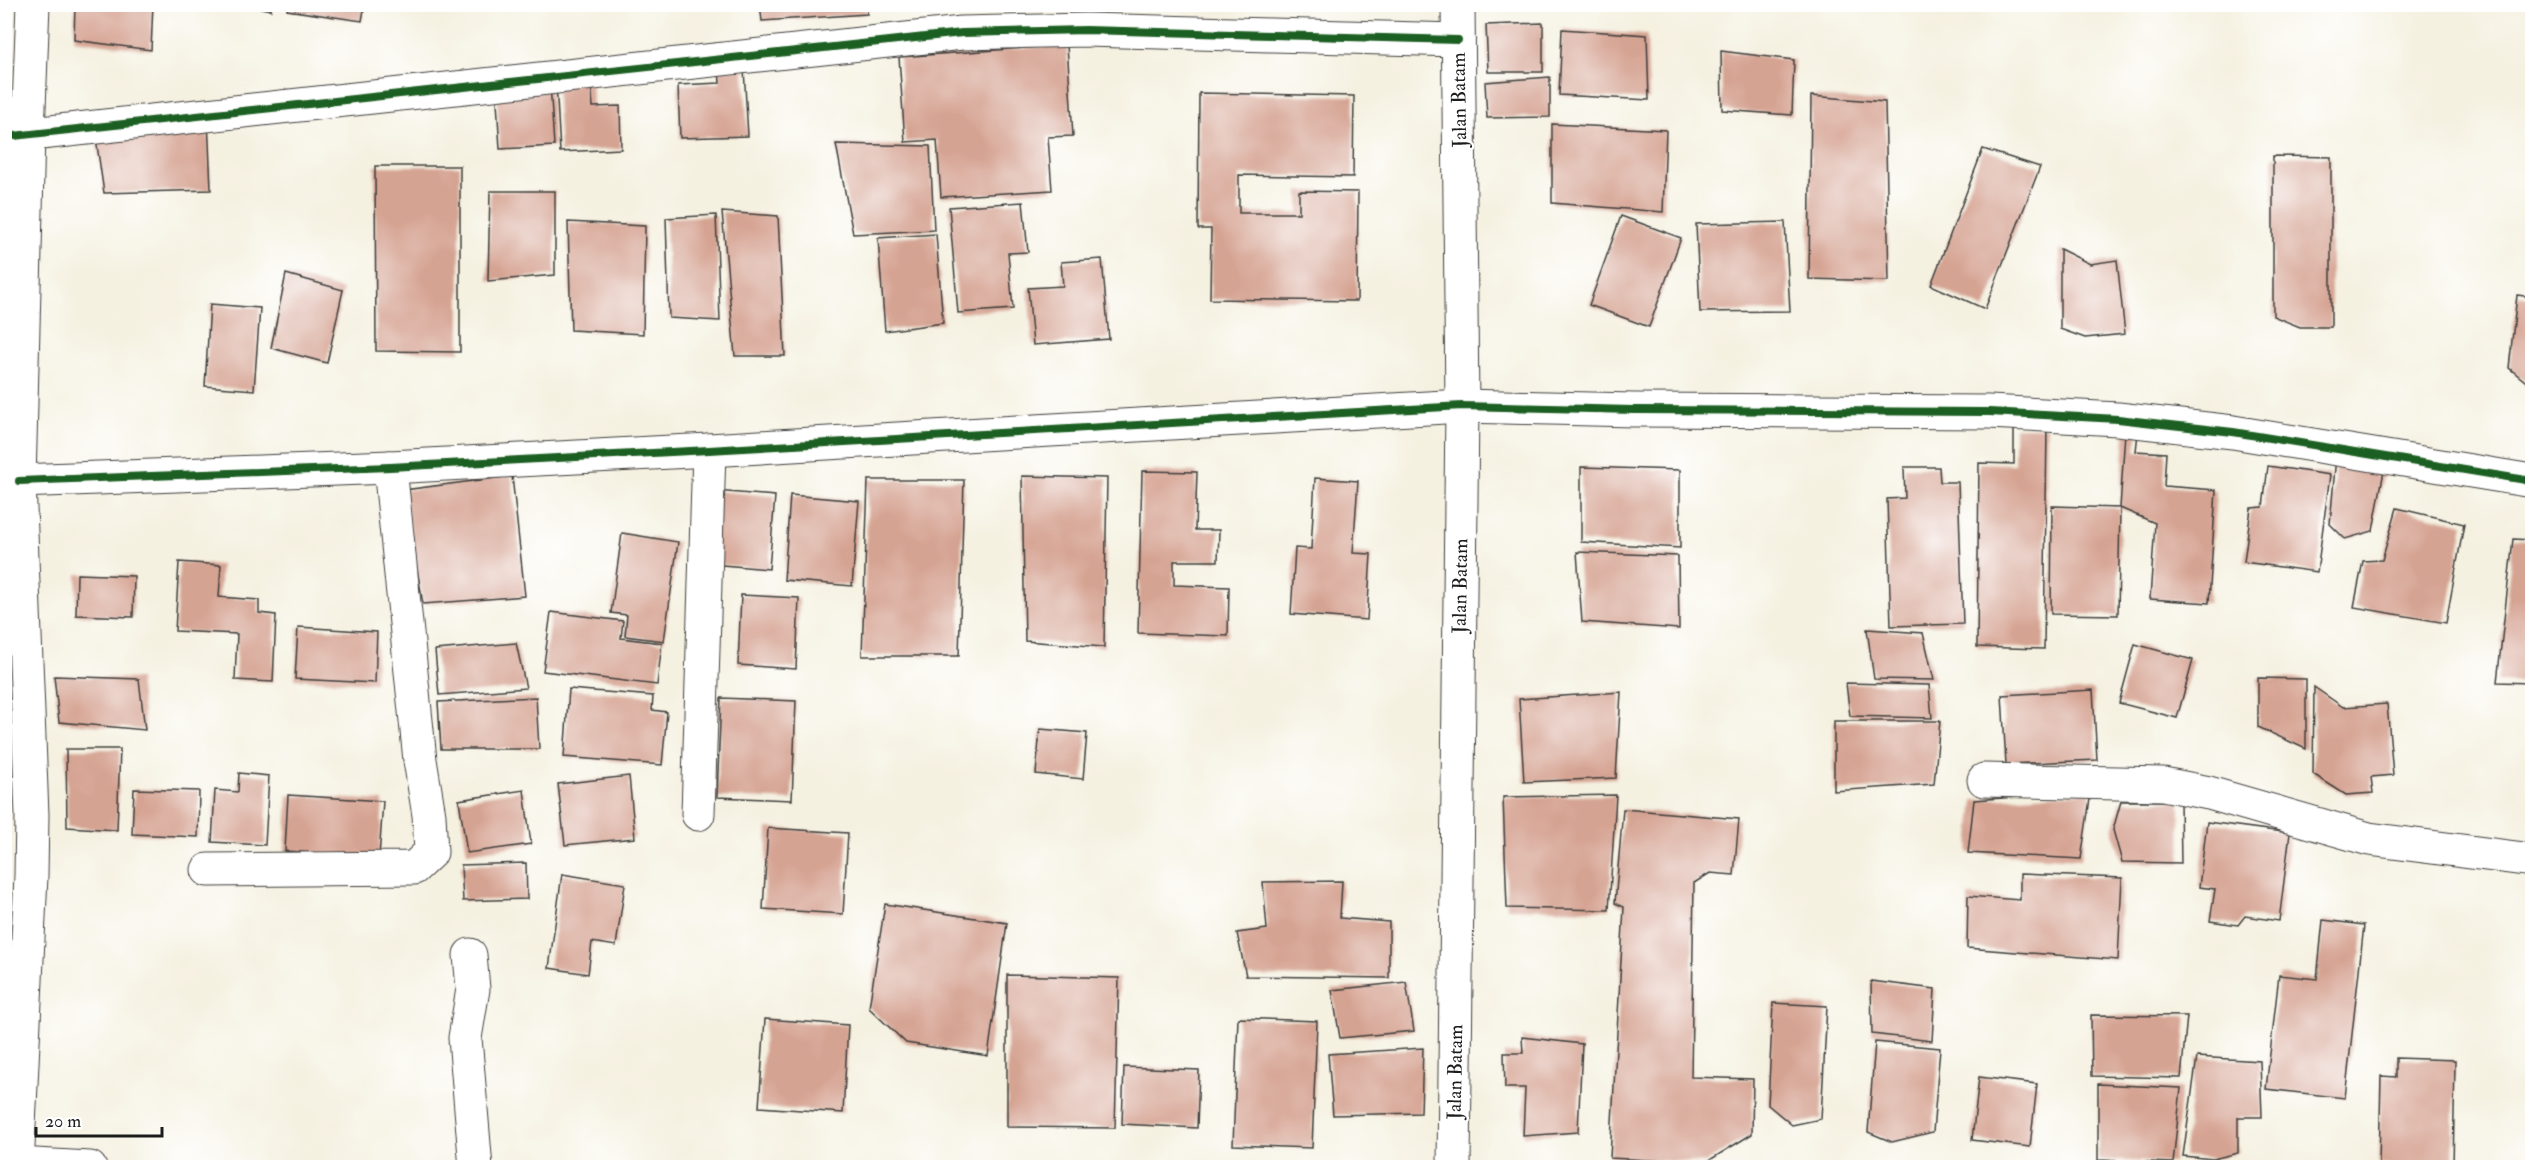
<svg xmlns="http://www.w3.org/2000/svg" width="2537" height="1172" font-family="'IM FELL Double Pica',serif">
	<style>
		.building { fill: #d5a392 }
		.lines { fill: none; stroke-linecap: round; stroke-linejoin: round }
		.minor-casing { stroke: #3d3c3a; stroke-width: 35 }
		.minor { stroke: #fff; stroke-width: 33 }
		.cycleway-casing { stroke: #fff; stroke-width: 11 }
		.cycleway { stroke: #1b5e20; stroke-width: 8 }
		.labels { text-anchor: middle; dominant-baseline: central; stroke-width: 4.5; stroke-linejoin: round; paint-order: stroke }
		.street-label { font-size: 20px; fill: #1c1c1c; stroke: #fff }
	</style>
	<rect width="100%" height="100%" fill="#fff"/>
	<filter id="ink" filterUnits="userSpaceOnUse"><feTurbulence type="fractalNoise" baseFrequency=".0167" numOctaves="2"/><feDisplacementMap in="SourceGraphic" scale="12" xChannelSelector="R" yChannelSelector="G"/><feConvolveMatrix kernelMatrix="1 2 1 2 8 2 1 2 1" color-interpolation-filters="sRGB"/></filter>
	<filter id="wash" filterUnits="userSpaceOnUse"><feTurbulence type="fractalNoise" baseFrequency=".008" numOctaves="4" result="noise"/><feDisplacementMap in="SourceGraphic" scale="24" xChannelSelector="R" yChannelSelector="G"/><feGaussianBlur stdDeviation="1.35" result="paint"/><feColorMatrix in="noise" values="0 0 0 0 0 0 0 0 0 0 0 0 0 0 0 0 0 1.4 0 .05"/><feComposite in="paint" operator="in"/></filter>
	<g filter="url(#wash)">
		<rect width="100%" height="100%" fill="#f5f1e1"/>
		<g id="blocks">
			<g class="building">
				<polygon points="4,4 8,4 6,38 4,38"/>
				<polygon points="75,4 153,4 151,50 74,40"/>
				<polygon points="242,4 272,4 271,10"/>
				<polygon points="288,4 365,4 362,21 287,10"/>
				<polygon points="760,4 866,4 867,14 762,21"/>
				<polygon points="1543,23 1543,72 1488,72 1486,25"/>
				<polygon points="1562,29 1647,35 1649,100 1559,95"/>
				<polygon points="1067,45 1073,136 1048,137 1052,190 941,197 937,140 905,142 899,57"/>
				<polygon points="1721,51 1794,60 1792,115 1722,110"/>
				<polygon points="744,69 748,136 680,138 678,85 720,83 719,70"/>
				<polygon points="1550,77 1550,117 1487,118 1485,82"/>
				<polygon points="591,81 593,107 620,106 621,149 560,152 556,82"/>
				<polygon points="550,83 554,146 500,149 496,86"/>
				<polygon points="1199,93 1354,96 1353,177 1239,175 1239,213 1299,213 1299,191 1358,192 1357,301 1210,299 1211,229 1198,229"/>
				<polygon points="1811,96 1885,102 1889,281 1809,279"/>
				<polygon points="208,119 211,190 104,193 95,131"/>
				<polygon points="1552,124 1666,130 1663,212 1552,203"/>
				<polygon points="836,144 930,146 934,230 853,234"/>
				<polygon points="1983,149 2040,167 1985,309 1931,285"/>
				<polygon points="2273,156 2331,157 2331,327 2300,327 2273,316"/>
				<polygon points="375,166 460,166 460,352 376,351"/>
				<polygon points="490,191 555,191 555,275 488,281"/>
				<polygon points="1023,202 1028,252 1008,253 1013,309 958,313 949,207"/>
				<polygon points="722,212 778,216 785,356 735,356"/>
				<polygon points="716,215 720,321 669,318 666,218"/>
				<polygon points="1621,216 1681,238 1649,327 1589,305"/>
				<polygon points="568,222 645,226 643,334 571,330"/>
				<polygon points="1785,222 1790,311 1700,312 1696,224"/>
				<polygon points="936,234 943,323 885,331 878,238"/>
				<polygon points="2060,249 2090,264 2117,260 2125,334 2085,338 2060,329"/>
				<polygon points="1102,259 1109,339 1033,345 1028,288 1063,286 1061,262"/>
				<polygon points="286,274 343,290 327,363 271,348"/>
				<polygon points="2517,295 2532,297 2532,384 2530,385 2509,368"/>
				<polygon points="210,304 260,308 254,390 205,386"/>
				<polygon points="2014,427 2047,427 2044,649 1977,647 1979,463 2014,464"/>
				<polygon points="2125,432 2138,433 2136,451 2166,453 2164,486 2216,490 2209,603 2150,599 2155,523 2120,508"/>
				<polygon points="2336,456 2385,465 2373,531 2345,539 2330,524"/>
				<polygon points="2268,466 2330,475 2317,572 2244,562 2251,508 2263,507"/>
				<polygon points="1581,467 1680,470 1680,548 1581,542"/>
				<polygon points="1904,467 1939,467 1940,482 1958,482 1963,624 1891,626 1887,499 1905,498"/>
				<polygon points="1142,471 1197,472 1195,530 1219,530 1218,561 1174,561 1174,585 1229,587 1228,636 1138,633"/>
				<polygon points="512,476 525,596 423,604 404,490"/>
				<polygon points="1022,476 1107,478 1104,647 1025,641"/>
				<polygon points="1315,478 1358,481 1353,553 1371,554 1367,620 1291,614 1295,548 1311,549"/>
				<polygon points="868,480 964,480 959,656 862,656"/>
				<polygon points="716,491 775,496 769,569 710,564"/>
				<polygon points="790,495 859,501 852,586 784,580"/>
				<polygon points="2052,506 2120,508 2118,615 2051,614"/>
				<polygon points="2397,508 2464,524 2446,623 2354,607 2363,561 2382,560"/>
				<polygon points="622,533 678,542 664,641 625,636 627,615 611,613"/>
				<polygon points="2513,539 2532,540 2532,683 2497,682"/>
				<polygon points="1577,552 1678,556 1679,629 1582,622"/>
				<polygon points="179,562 221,565 219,597 259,600 259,613 276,615 273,682 235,680 237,634 175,631"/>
				<polygon points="77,574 134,576 133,617 76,615"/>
				<polygon points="741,595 799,598 796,669 738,665"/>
				<polygon points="551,612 623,621 621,638 662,643 657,685 543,671"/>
				<polygon points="298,627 377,632 375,683 295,679"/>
				<polygon points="1867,629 1923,633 1934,680 1874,679"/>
				<polygon points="516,643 526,688 439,695 435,650"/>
				<polygon points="2135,644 2193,660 2177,718 2119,703"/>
				<polygon points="54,676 139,679 145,730 59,722"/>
				<polygon points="2258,678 2306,679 2306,749 2258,727"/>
				<polygon points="1846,683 1929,685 1932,718 1850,716"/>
				<polygon points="2314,687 2343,707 2387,704 2393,775 2371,777 2373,793 2346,795 2313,774"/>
				<polygon points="569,689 653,696 652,710 667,712 662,765 564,757"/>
				<polygon points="2093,690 2097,760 2006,764 2002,695"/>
				<polygon points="1621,692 1616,778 1524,782 1519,699"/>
				<polygon points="536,697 539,749 441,749 438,702"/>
				<polygon points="721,698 796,701 792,800 717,797"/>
				<polygon points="1834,721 1940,721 1934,784 1834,791"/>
				<polygon points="1040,729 1087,733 1083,779 1036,774"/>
				<polygon points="66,749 120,749 117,830 67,827"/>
				<polygon points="239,773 269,776 265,845 212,842 215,790 238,792"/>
				<polygon points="629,776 635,838 565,845 558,784"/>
				<polygon points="134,789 199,791 198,837 132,834"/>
				<polygon points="524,790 531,844 467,853 459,800"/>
				<polygon points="2091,792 2081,859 1968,853 1974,800"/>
				<polygon points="288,795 383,801 379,857 285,851"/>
				<polygon points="1616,795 1609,910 1507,908 1503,797"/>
				<polygon points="2121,801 2180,801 2181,863 2122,862 2113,830"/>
				<polygon points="1623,809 1739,819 1734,875 1710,873 1694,883 1691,1077 1753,1079 1752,1134 1705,1163 1610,1158 1624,907 1615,903"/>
				<polygon points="2207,822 2290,833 2279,921 2245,916 2238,925 2210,921 2215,889 2199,887"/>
				<polygon points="768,828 848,833 843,914 763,909"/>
				<polygon points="526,863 527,899 463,901 461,865"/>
				<polygon points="562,874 625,884 616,946 592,942 588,974 549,968"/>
				<polygon points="2020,874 2122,878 2118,960 1967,948 1968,896 2020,900"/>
				<polygon points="1342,881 1340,918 1389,922 1389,978 1246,976 1237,933 1267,929 1263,882"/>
				<polygon points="885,904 1007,923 988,1056 906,1043 869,1008"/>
				<polygon points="2323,920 2364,925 2345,1098 2266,1089 2279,975 2317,979"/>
				<polygon points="1007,975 1119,978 1115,1128 1007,1127"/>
				<polygon points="1871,981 1935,989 1932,1041 1872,1034"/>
				<polygon points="1406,982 1414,1031 1340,1038 1332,990"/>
				<polygon points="1773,1003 1827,1006 1821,1119 1792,1125 1768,1105"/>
				<polygon points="2091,1015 2187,1016 2181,1078 2092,1076"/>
				<polygon points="1238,1018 1317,1021 1312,1148 1233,1145"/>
				<polygon points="765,1019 848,1025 843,1113 759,1107"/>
				<polygon points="1522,1037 1582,1044 1578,1132 1523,1136 1525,1088 1505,1088 1504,1053 1523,1053"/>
				<polygon points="1875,1042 1940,1048 1933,1132 1892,1142 1868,1132"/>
				<polygon points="1423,1048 1421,1113 1333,1115 1328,1054"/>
				<polygon points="2197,1057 2260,1061 2262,1117 2238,1117 2238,1153 2213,1159 2183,1156"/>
				<polygon points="2396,1058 2455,1060 2453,1168 2379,1165 2381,1076 2396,1077"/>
				<polygon points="1124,1067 1199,1070 1197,1128 1122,1124"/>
				<polygon points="1979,1077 2037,1084 2030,1147 1972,1140"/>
				<polygon points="2098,1084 2181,1088 2173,1163 2098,1160"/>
			</g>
		</g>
	</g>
	<g filter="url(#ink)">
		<use href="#blocks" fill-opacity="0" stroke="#3d3c3a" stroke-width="1.5"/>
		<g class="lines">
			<g class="minor-casing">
				<g id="minor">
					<polyline points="4,137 962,33 1086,30 1458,40"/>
					<polyline points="19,481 390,467 709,450 1462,406 1634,410 1989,412 2118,419 2233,432 2532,481"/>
					<polyline points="1984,780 2163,784 2209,793 2369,839 2532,860"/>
					<polyline points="698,814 709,450"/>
					<polyline points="208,870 414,868 431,852 429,815 420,760 390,467"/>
					<polyline points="470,955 473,989 465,1038 476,1168"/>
					<polyline points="17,1164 90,1168"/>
					<polyline points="17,1168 31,876 32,815 19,481 28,134 33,4"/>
					<polyline points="1454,1168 1462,406 1458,4"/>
				</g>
			</g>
			<use href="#minor" class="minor"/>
			<g class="cycleway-casing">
				<g id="cycleway">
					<polyline points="4,137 962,33 1086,30 1458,40"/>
					<polyline points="19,481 390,467 709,450 1462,406 1634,410 1989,412 2118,419 2233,432 2532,481"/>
				</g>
			</g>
			<use href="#cycleway" class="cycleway"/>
		</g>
	</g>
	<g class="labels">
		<g class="street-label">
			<text transform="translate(1459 100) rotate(-91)">Jalan Batam</text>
			<text transform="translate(1460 586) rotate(-89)">Jalan Batam</text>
			<text transform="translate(1455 1072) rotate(-89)">Jalan Batam</text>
		</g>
	</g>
	<rect width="2537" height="1172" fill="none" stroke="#fff" stroke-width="24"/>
	<path d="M36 1127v9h126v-9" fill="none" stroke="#1c1c1c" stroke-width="3"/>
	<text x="45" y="1127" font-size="18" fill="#1c1c1c" stroke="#ffffff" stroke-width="4.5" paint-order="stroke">20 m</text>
</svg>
